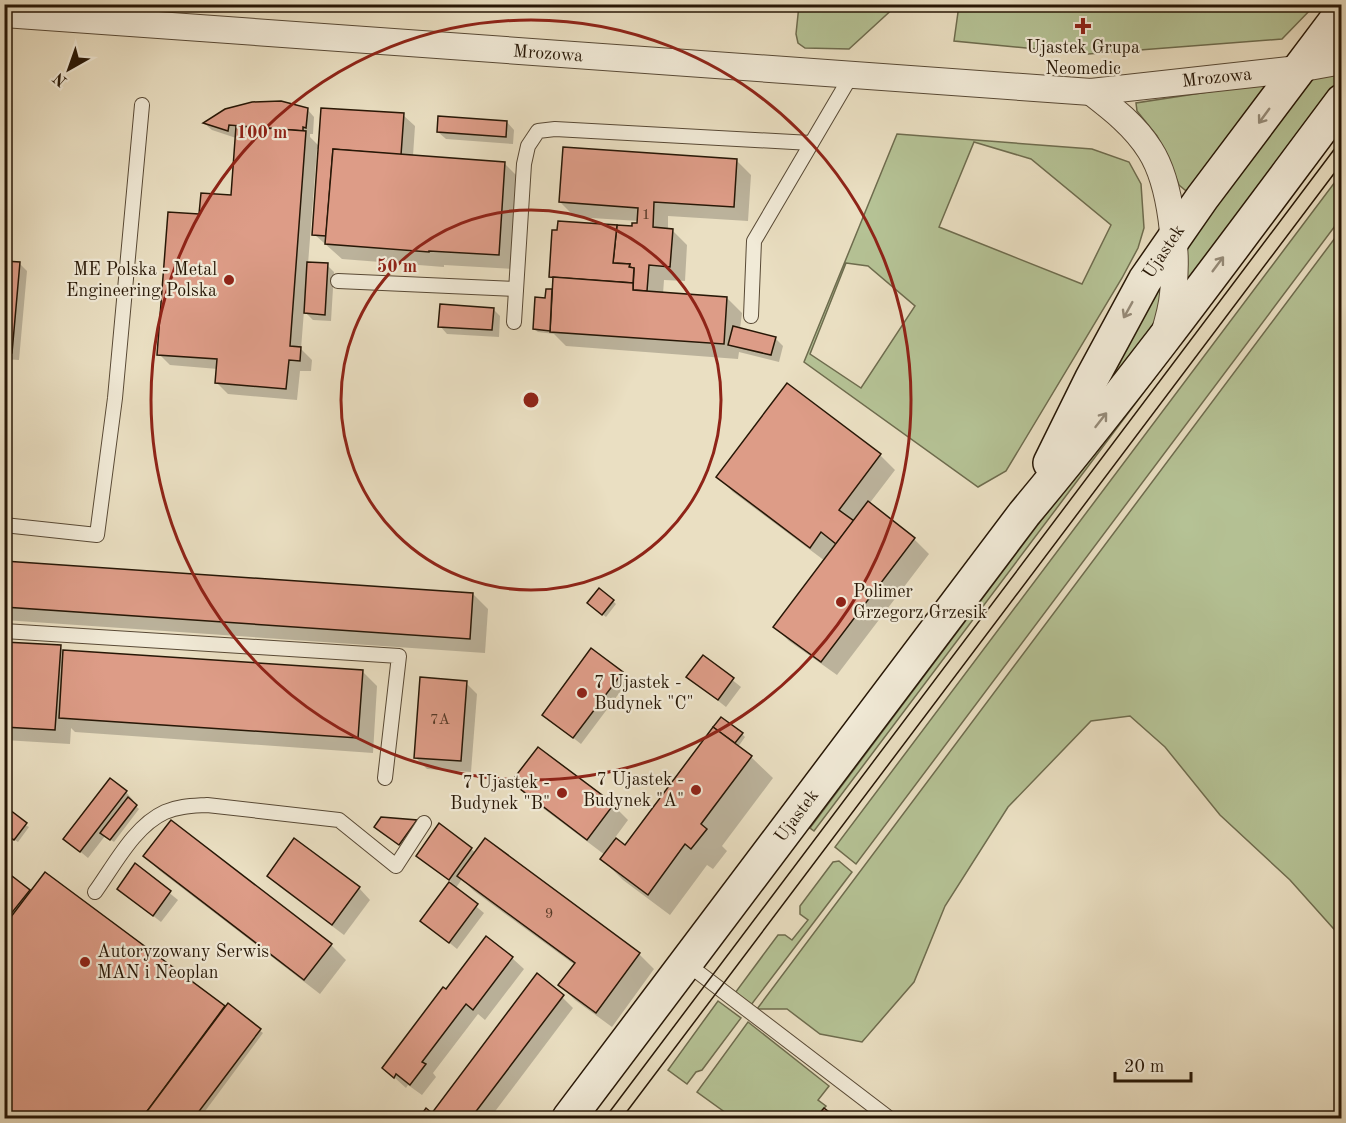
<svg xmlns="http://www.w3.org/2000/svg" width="1346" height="1123" font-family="'Old Standard TT',serif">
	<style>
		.green { fill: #b5c295; stroke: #6e6c4e; stroke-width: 1.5; fill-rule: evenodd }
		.shadow { fill: #0003 }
		.building { fill: #dd9c87; stroke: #271706; stroke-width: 1.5 }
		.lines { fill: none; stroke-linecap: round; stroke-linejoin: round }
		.lane-casing { stroke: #584935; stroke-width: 16 }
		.street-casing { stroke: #584935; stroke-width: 28 }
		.secondary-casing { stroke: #271706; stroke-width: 36 }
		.lane { stroke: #f1ead7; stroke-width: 14 }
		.street { stroke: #f1ead7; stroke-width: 26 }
		.secondary { stroke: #f1ead7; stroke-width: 33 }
		.tram { stroke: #271706; stroke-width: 1.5 }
		.oneway { stroke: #968b79 }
		.ring { fill: none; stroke: #8f2418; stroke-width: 3 }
		.poi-dot { fill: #8f2418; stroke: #f1ead7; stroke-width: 2 }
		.labels { text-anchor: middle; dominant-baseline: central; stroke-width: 4.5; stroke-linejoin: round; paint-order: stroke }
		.number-label { font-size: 15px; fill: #543826 }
		.poi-label { font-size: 18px; fill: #271706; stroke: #f1ead7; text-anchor: end }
		.street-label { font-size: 18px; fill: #271706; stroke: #f1ead7 }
		.centre { fill: #8f2418; stroke: #f1ead7; stroke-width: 3 }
		.ring-label { font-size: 18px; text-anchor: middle; font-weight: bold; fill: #8f2418; stroke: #f1ead7; stroke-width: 4.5; stroke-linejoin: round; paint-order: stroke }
	</style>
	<rect width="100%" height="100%" fill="#eadfc2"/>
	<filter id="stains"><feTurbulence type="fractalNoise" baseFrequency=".00333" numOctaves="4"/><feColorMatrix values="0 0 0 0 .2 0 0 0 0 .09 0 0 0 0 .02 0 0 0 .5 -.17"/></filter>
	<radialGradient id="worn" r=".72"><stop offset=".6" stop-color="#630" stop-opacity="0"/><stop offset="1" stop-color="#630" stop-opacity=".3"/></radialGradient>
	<g class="green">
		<polygon points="799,5 799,4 897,5 849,49 805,48 798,43 796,34"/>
		<polygon points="959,5 959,4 1315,5 1282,39 1088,54 954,41"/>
		<polygon points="1341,70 1341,80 1182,292 1184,238 1306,76"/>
		<polygon points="1280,81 1191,191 1185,190 1179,185 1166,153 1157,136 1137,111 1136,103"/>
		<polygon points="1341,121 1341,130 814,831 810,828"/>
		<path d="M897 134 1092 149 1129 162 1141 184 1144 228 1138 248 1122 278 1006 471 978 487 804 362ZM974 142 1031 159 1111 225 1082 284 939 227ZM846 263 868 266 915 306 861 388 810 354Z"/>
		<polygon points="1341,174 1341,218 856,864 835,847"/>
		<polygon points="1341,230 1341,937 1290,880 1220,815 1165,747 1130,716 1091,721 1008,807 945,906 914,982 862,1042 820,1034 787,1009 757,1009"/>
		<polygon points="1164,282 1157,321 1084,421 1123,341"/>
		<polygon points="839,861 852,872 751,1005 735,993 778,935 785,935 792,940 808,920 800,914 800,906 833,862"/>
		<polygon points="718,1001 741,1018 702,1070 696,1072 687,1084 668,1070"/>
		<polygon points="748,1022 829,1086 818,1100 826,1106 817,1116 820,1118 733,1118 697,1092"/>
	</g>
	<g class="shadow">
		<polygon points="307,109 314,117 313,134 310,134 310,137 320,147 403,115 415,126 413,156 504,163 519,178 513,269 444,265 444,267 342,259 314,234 320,149 317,149 308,264 327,265 334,272 331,321 313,320 304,311 301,349 312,360 311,371 300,371 297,400 228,394 217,383 218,369 170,365 159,354 201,216 232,197 236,138 212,130 205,124"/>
		<polygon points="507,122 514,130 513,144 446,139 438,132"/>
		<polygon points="736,160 751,175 748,221 668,216 668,230 672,230 687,245 685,281 664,280 663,294 727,298 742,313 740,329 775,338 783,346 779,362 739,352 738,359 566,346 554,334 538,332 534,329 546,299 552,290 554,292 555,280 551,276 639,225 639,221 575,217 560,202"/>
		<polygon points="4,262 19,263 27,271 19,360 4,359"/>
		<polygon points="493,309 500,316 499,337 447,334 440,326"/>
		<polygon points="880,455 895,470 869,504 914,539 929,554 837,675 789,641 775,627 825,561 733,492 718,477"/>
		<polygon points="4,562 473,594 488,609 485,653 4,620"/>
		<polygon points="613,601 616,604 606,617 592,606"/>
		<polygon points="4,643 60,647 64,651 362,671 377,686 373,753 75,732 71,728 70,744 4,740"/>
		<polygon points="704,657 741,687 726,707 688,677"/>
		<polygon points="622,673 629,680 581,744 544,715"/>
		<polygon points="466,683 477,694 471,772 427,769 416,758"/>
		<polygon points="714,728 742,734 745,737 738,747 751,757 773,778 722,846 727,851 713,869 707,865 670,915 623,880 602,859 605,855 528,797 513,782 613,805 628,820 614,839 625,847"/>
		<polygon points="126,792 133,800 131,802 139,809 114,842 105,836 88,858 65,839"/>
		<polygon points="4,807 8,816 29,827 18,842 4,833"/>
		<polygon points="382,819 416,822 419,825 403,847 380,830"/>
		<polygon points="171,822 331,945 346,960 320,994 160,871 145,856"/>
		<polygon points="485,840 639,954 654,969 612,1027 575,1000 560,985 575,965 474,891 462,879 455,889 484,913 457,949 422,920 451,882 418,856 471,849 476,853"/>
		<polygon points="135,865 178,900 161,922 119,889"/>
		<polygon points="46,874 226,1008 228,1006 263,1033 200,1118 4,1118 4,928 9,923 4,920 4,889 29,891 31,893"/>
		<polygon points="269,875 359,888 370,900 344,935 280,887"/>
		<polygon points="512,958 524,969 485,1020 478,1014 433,1073 436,1077 422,1095 408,1085 406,1088 384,1068 446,991"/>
		<polygon points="562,997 573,1008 490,1118 421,1118 426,1110 432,1115"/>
	</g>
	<g class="building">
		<polygon points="281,101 308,108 306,128 303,127 303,131 229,125 228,131 203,123 225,109 252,102"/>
		<polygon points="321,108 404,113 401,155 333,149 326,236 312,235"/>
		<polygon points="438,116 507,121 506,137 437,132"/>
		<polygon points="236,126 306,131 290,346 301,347 300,361 289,360 286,389 215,383 217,359 157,355 168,212 199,214 201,193 231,195"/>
		<polygon points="563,147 737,159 734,207 654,202 653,227 673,229 670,267 649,265 647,291 633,290 634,268 629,267 630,264 613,263 617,225 632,226 632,223 637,223 638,208 559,202"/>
		<polygon points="333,149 505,162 499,255 429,251 429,252 325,244"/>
		<polygon points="558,221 617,225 613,263 630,264 629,267 634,268 633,283 549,277 552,230 557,230"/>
		<polygon points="4,261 20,262 12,353 4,353"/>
		<polygon points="307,262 328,263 325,315 304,313"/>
		<polygon points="553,277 633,283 633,290 727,297 724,344 550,332"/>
		<polygon points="546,289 552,289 550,331 533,329 535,297 545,298"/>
		<polygon points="440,304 494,308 492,330 438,327"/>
		<polygon points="733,326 776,337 771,355 728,345"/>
		<polygon points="787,383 881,454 839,510 854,521 836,544 821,532 810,548 716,477"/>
		<polygon points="868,501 915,538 821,662 773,627"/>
		<polygon points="4,561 473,593 470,639 4,607"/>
		<polygon points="599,588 614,600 602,615 587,603"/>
		<polygon points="4,642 61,645 55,730 4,727"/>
		<polygon points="591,648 623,672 573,738 542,715"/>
		<polygon points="63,650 363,670 358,738 59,718"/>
		<polygon points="703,655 734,678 718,700 686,677"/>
		<polygon points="420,677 467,681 461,761 414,758"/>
		<polygon points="721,717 743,733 735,743 713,727"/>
		<polygon points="713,727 752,756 701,824 707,829 691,849 685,844 648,895 600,859 616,838 625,845"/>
		<polygon points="538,747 614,804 587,840 511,782"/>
		<polygon points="110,778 127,791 80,852 63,839"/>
		<polygon points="128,797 137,805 110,840 100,833"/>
		<polygon points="10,810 27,823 14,840 4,834 4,818"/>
		<polygon points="381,817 417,820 399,845 374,827"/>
		<polygon points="171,820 332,944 304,980 143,856"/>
		<polygon points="439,823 472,848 449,880 416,856"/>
		<polygon points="294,838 360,887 332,925 267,876"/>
		<polygon points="485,838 640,953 596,1013 558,985 575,963 457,876"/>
		<polygon points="135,863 171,891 153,916 117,889"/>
		<polygon points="45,872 225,1006 142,1118 4,1118 4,926"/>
		<polygon points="12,876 30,890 6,920 4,886"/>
		<polygon points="449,882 478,904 449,943 420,921"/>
		<polygon points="486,936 513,957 473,1010 466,1004 422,1062 426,1064 410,1085 396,1074 394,1078 382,1068 443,987 446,989"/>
		<polygon points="537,973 564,995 471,1118 419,1118 426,1108 432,1113"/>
		<polygon points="228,1003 261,1029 194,1118 142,1118"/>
		<polygon points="824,1108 837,1118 820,1118 817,1116"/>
	</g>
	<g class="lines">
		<g class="lane-casing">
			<g id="lane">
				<polyline points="338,281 516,289"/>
				<polyline points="751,316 754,241 851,76"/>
				<polyline points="514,322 524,164 528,146 538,131 555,129 811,143"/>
				<polyline points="4,525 97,535 115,398 142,105"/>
				<polyline points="4,631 399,656 385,778"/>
				<path d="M95 892C114 866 134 826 165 812 179 806 192 806 207 805L339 820 396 866 424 823"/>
				<polyline points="686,963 889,1118"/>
			</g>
		</g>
		<g class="street-casing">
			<g id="street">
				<polyline points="4,14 1091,92 1298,69 1342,61"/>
				<path d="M1091 92C1113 109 1135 126 1150 150 1172 184 1178 254 1173 294 1172 308 1168 321 1164 334"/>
			</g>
		</g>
		<g class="secondary-casing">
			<g id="secondary">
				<polyline points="1050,463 1092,378 1145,280 1202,198 1342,12"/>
				<path d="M569 1118 1024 514C1135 381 1238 240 1342 101"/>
			</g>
		</g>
		<use href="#lane" class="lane"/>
		<use href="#street" class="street"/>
		<use href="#secondary" class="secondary"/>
		<g class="tram">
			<polyline points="605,1118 1342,139"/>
			<polyline points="622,1118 1342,163"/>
		</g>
	</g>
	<defs><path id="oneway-shaft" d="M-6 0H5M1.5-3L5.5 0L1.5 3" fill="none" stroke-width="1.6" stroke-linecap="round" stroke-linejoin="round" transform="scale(1.5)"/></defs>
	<g class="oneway">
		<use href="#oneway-shaft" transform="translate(1264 116) rotate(126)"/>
		<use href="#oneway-shaft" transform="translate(1218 264) rotate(-53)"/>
		<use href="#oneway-shaft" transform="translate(1128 310) rotate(119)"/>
		<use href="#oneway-shaft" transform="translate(1101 420) rotate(-52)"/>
	</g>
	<g class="ring">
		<circle cx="531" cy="400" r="190"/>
		<circle cx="531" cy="400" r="380"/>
	</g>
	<g class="poi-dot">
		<path d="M1080 17h6v6h6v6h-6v6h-6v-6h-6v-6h6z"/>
		<circle cx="229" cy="280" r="6"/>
		<circle cx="841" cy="602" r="6"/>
		<circle cx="582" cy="693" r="6"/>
		<circle cx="696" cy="790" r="6"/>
		<circle cx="562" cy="793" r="6"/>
		<circle cx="85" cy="962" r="6"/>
	</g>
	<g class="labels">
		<g class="number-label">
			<text x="646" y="215">1</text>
			<text x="440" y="720">7A</text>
			<text x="549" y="914">9</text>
		</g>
		<g class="poi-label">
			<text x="1083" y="48" text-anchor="middle">Ujastek Grupa<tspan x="1083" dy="21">Neomedic</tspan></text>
			<text x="217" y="270">ME Polska - Metal<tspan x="217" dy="21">Engineering Polska</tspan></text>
			<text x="853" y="592" text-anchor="start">Polimer<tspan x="853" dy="21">Grzegorz Grzesik</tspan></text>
			<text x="594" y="683" text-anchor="start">7 Ujastek -<tspan x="594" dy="21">Budynek "C"</tspan></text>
			<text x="684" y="780">7 Ujastek -<tspan x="684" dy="21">Budynek "A"</tspan></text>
			<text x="550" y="783">7 Ujastek -<tspan x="550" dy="21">Budynek "B"</tspan></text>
			<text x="97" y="952" text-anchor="start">Autoryzowany Serwis<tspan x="97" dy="21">MAN i Neoplan</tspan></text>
		</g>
		<g class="street-label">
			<text transform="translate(548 54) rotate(4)">Mrozowa</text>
			<text transform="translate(1217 78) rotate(-6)">Mrozowa</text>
			<text transform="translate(1164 252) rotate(-56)">Ujastek</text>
			<text transform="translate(797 816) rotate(-53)">Ujastek</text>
		</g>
	</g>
	<circle cx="531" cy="400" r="9" class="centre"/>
	<g class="ring-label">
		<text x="262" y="138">100 m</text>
		<text x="397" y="272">50 m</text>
	</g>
	<rect width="1346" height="1123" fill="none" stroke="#eadfc2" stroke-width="24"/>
	<rect x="6" y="6" width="1334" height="1111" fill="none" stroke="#271706" stroke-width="3"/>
	<rect x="12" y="12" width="1322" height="1099" fill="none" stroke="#271706" stroke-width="1.5"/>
	<g transform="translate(69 69) rotate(220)" stroke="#f1ead7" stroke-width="4.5" paint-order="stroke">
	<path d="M0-4.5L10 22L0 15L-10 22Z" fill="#271706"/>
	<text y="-9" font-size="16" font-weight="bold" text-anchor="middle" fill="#271706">N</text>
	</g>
	<path d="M1115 1072v9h76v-9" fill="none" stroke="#271706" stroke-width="3"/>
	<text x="1124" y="1072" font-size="18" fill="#271706" stroke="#f1ead7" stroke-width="4.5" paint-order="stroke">20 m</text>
	<rect width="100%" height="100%" filter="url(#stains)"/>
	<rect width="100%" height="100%" fill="url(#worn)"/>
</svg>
